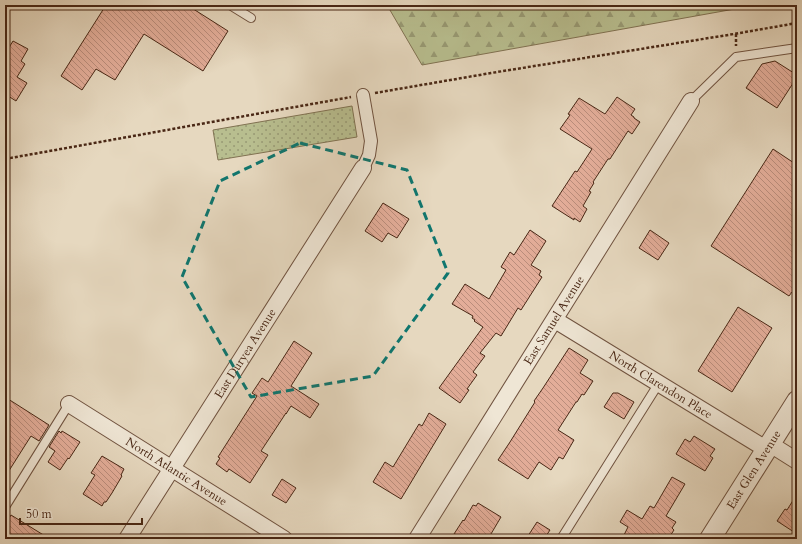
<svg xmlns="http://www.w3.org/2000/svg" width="802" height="544" font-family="Cardo,serif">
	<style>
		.forest { fill: url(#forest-firs); stroke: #807252 }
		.park { fill: url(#park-dots); stroke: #807252 }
		.building { fill: url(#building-back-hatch); stroke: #492715 }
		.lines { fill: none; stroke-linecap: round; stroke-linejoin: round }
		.service-casing { stroke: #705340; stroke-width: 10 }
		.pedestrian-casing { stroke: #705340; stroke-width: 14 }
		.minor-casing { stroke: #705340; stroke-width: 18 }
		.tertiary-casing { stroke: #705340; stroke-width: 22 }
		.path { stroke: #492715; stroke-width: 2.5; stroke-dasharray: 3 2; stroke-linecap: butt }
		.service { stroke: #efe6d5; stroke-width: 8 }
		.pedestrian { stroke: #efe6d5; stroke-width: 12 }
		.minor { stroke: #efe6d5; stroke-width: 16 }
		.tertiary { stroke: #efe6d5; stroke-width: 20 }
		.marked { fill: none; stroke: #0f766e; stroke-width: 3; stroke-dasharray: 8 5; stroke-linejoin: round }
		.labels { text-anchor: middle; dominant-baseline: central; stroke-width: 4; stroke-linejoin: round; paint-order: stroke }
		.street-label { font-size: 12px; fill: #492715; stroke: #efe6d5 }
	</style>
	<defs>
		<pattern id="forest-firs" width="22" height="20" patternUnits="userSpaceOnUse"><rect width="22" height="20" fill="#b8be8f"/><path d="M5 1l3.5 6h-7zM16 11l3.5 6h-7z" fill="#989a74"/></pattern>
		<pattern id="park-dots" width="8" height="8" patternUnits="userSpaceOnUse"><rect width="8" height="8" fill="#b8be8f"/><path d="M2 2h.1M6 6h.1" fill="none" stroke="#989a74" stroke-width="1.8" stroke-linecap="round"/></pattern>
		<pattern id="building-back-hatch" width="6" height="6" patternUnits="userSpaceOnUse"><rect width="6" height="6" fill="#e3ad99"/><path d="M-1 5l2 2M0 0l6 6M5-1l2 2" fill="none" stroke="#ba8d7c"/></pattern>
	</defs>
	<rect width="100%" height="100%" fill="#e6d8bf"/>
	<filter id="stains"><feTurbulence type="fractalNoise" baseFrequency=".005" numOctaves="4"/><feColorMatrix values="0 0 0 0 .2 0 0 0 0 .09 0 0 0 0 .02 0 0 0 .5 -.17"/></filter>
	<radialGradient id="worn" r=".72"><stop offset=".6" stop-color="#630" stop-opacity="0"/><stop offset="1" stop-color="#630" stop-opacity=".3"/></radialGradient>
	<polygon class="forest" points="387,5 450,5 455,8 625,8 640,5 757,5 422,65"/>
	<polygon class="park" points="352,106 357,137 218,160 213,130"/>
	<g class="building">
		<polygon points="106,5 187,5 228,31 203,71 144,34 115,80 96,69 82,90 61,76"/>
		<polygon points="13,41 28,49 21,61 25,64 17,77 27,83 16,101 5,94 5,84 10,76 5,73 5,54"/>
		<polygon points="775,61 797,75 797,77 777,108 746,88 762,64"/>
		<polygon points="617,97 635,109 631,115 634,117 634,118 640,122 632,134 628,131 610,159 608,159 593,182 594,183 589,191 591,192 583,206 587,209 580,222 574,218 574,220 552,206 575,171 577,172 592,149 560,129 570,115 568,114 579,98 605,114"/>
		<polygon points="773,149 797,165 797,295 792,292 789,296 711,246"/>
		<polygon points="383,203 409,219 397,238 388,233 382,242 365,231"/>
		<polygon points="530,230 546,241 531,265 541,271 539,275 542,277 521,310 518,308 501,336 496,333 480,353 485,356 473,372 477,375 467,389 469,390 460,403 439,388 483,327 474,321 475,320 472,318 473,316 452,304 465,284 489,299 506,270 501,267 510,252 514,255"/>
		<polygon points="650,230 669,243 658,260 639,248"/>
		<polygon points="738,307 772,328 732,392 698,371"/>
		<polygon points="294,341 312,353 291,386 319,404 310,418 291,406 286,414 286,413 261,451 268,455 250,483 229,469 227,472 216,464 220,458 218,457 257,396 252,393 262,378 268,382"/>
		<polygon points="569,348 588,360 580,373 593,381 584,395 582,394 577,402 576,402 558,430 574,440 563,459 559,457 551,470 539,462 528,479 498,460 510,442 535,402 534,401 543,388"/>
		<polygon points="613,393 618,393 634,402 624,419 604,407"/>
		<polygon points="5,397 49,425 39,441 31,436 5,477"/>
		<polygon points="429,413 446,424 401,499 373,482 385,462 393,467 419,424 422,426"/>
		<polygon points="59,431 61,433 62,431 80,442 69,459 68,458 60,470 48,462 55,451 49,447"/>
		<polygon points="694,436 715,449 710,456 713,458 705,471 676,454 685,439 690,442"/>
		<polygon points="102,456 124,469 121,475 122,476 112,493 106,502 104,502 102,506 83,494 95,475 91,473"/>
		<polygon points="672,477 685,484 666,516 676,522 672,528 674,530 668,539 622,539 628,527 620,522 627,510 642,519 650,506 654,508"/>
		<polygon points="282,479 296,488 286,503 272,495"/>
		<polygon points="797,494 797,534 777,521 785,509 787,510"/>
		<polygon points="478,503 501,517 488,539 461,539 454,534 463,520 464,521 473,505 476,506"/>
		<polygon points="11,515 50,539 5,539 5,525"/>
		<polygon points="537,522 550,530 544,539 526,539"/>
	</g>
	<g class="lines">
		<g class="service-casing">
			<g id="service">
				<polyline points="230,5 251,18"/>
				<polyline points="691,101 736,57 797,48"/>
				<polyline points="5,507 69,404"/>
				<polyline points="561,539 659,383"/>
			</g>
		</g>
		<g class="pedestrian-casing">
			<polyline id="pedestrian" points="363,95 371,141 369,155 363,168"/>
		</g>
		<g class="minor-casing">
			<g id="minor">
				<path id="s1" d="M555 320 766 449"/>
				<path id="s2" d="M69 404 284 539"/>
				<polyline points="770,444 797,461"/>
				<path id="s3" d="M127 539 363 168"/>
				<path id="s4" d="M417 539 691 101"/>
			</g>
		</g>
		<g class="tertiary-casing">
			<g id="tertiary">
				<path id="s5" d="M710 539 797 401"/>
			</g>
		</g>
		<g class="path">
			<polyline points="736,34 736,46"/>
			<polyline points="375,93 491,73 734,34 797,23"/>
			<polyline points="5,159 351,97"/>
		</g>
		<use href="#service" class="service"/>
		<use href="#pedestrian" class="pedestrian"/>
		<use href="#minor" class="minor"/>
		<use href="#tertiary" class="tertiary"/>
	</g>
	<path class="marked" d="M300 143 407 170 448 273 373 376 251 397 182 277 220 181Z"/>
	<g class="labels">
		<g class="street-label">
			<text stroke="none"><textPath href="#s4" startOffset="258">East Samuel Avenue</textPath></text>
			<text stroke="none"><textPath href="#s3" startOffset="220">East Duryea Avenue</textPath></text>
			<text stroke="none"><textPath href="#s1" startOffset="124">North Clarendon Place</textPath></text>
			<text stroke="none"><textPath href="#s5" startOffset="82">East Glen Avenue</textPath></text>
			<text stroke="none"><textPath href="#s2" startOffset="127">North Atlantic Avenue</textPath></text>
		</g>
	</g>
	<rect width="802" height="544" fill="none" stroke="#e6d8bf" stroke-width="20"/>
	<rect x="6" y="6" width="790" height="532" fill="none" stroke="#492715" stroke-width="2"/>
	<rect x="10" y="10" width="782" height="524" fill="none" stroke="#492715"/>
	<path d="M20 518v6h122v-6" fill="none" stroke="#492715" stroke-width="2"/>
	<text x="26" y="518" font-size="12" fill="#492715" stroke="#efe6d5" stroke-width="3" paint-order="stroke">50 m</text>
	<rect width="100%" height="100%" filter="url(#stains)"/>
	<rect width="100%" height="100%" fill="url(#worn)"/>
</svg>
